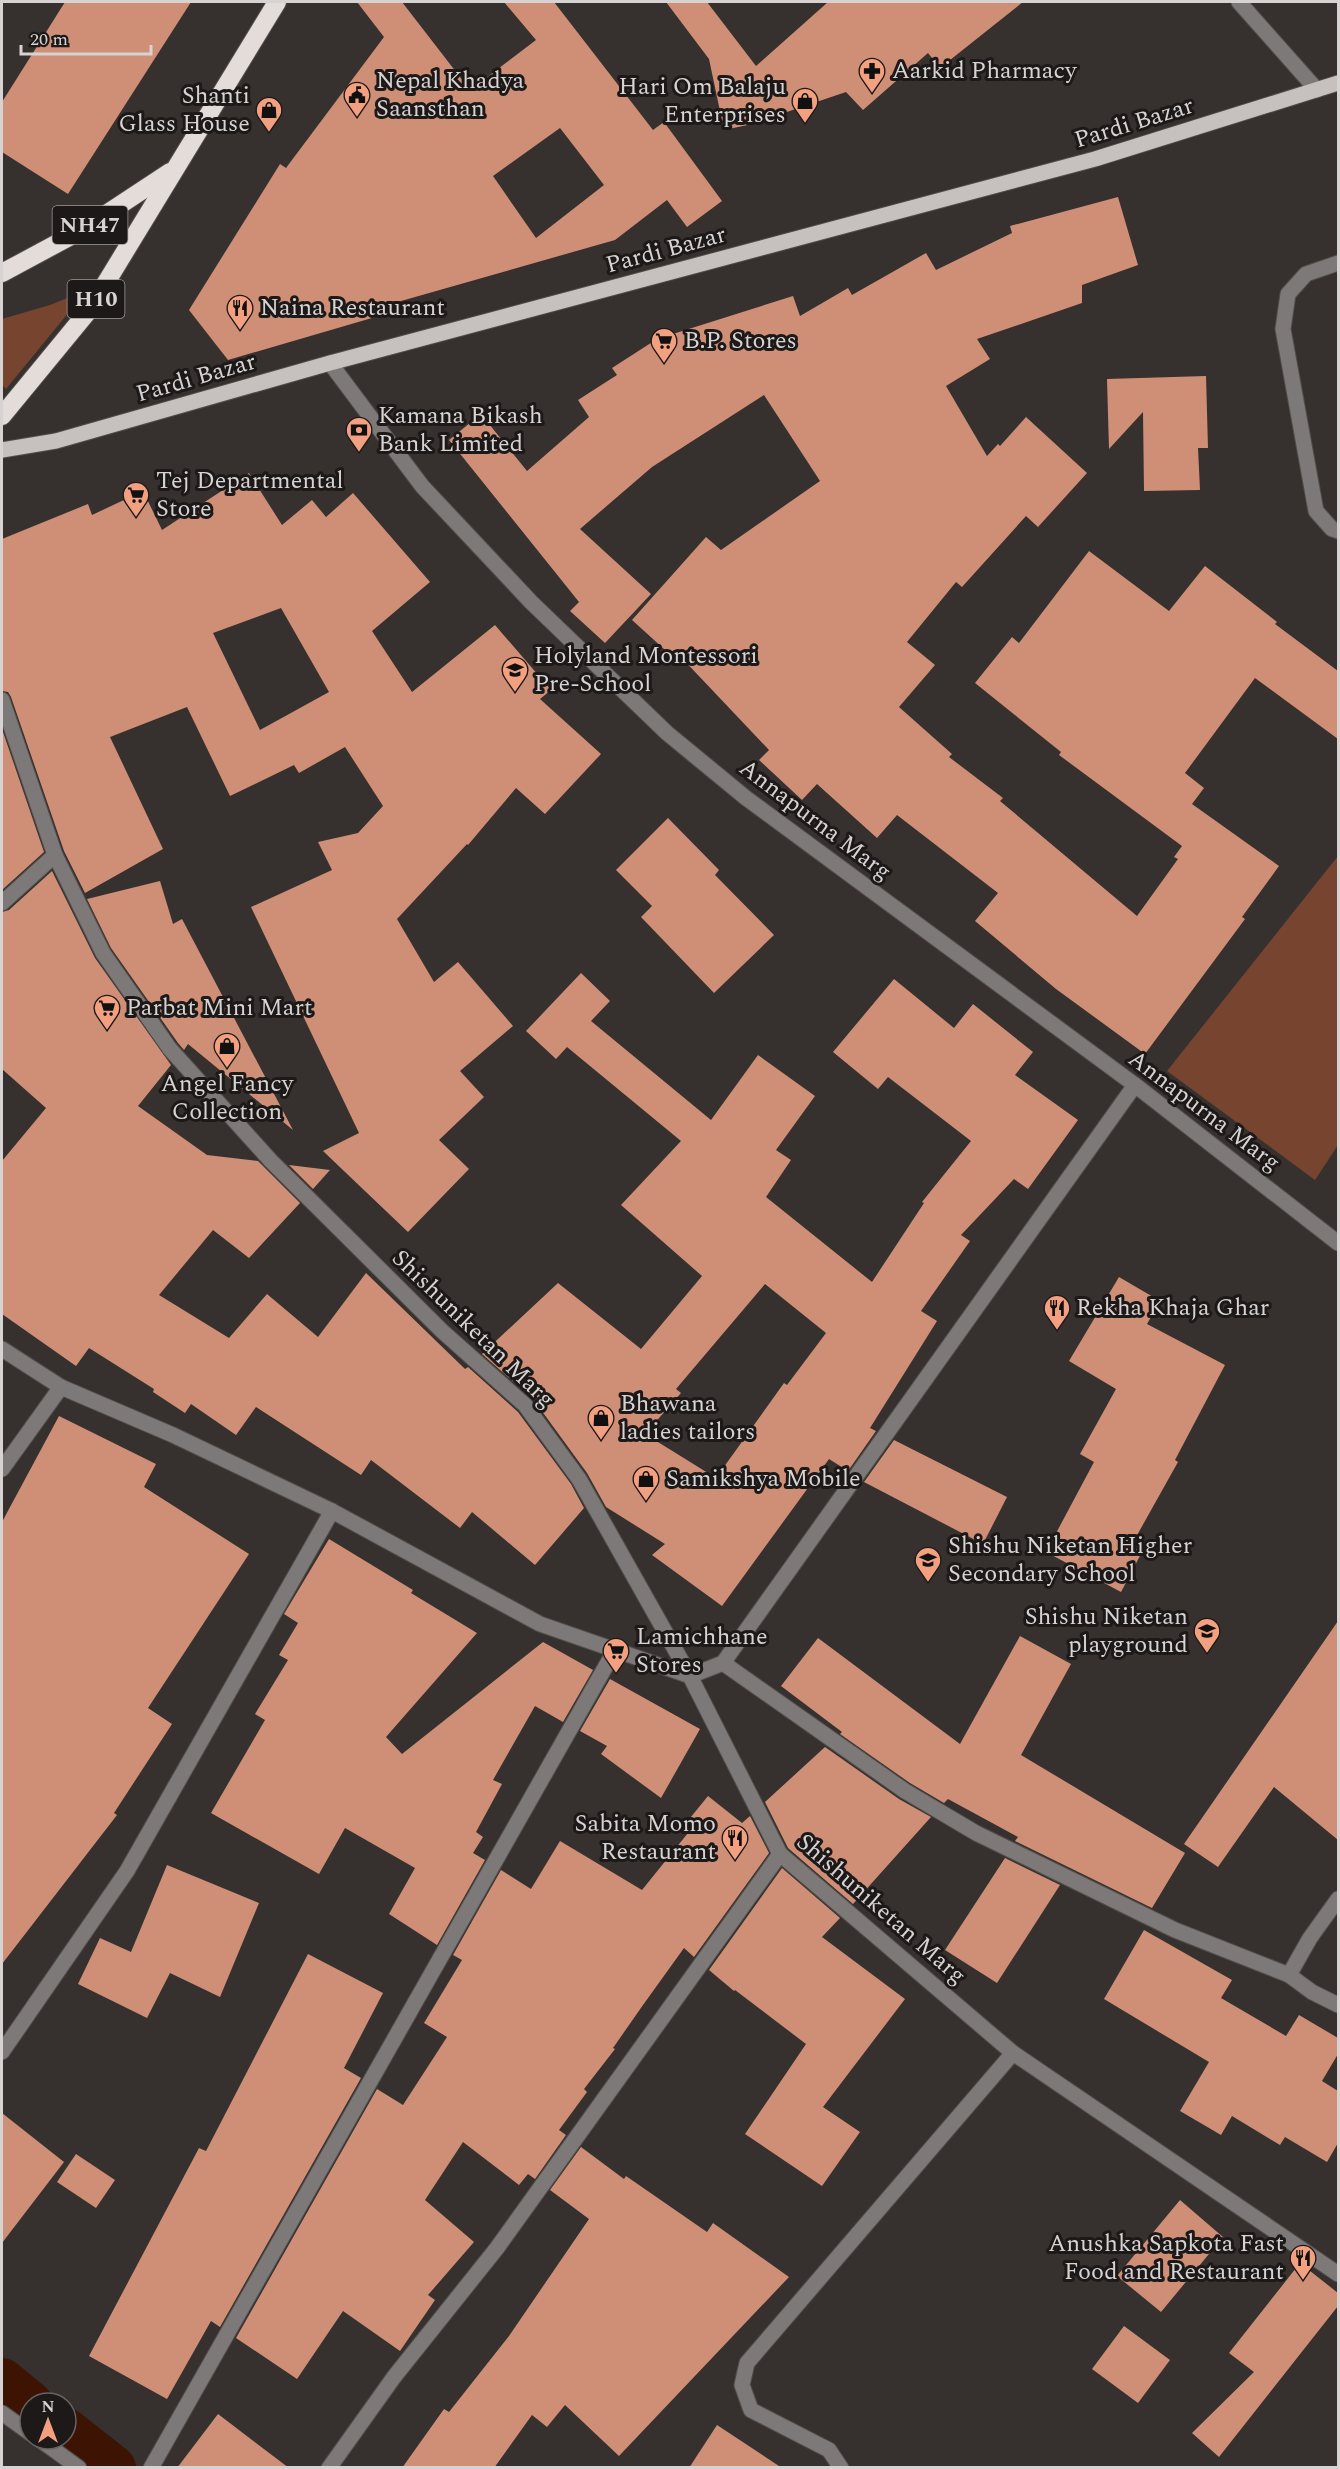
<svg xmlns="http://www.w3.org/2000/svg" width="1340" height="2469" font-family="Spectral,serif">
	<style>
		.green { fill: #774430 }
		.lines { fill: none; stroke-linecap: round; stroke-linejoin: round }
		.canal { stroke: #3d1404; stroke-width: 46 }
		.building { fill: #cf8f76; fill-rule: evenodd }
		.minor-casing { stroke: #534e4c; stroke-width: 17 }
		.major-casing { stroke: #534e4c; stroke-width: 17 }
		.highway-casing { stroke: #534e4c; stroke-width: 20 }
		.minor { stroke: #7c7978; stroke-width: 15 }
		.major { stroke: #c6c0be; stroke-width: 15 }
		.highway { stroke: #e3dcd9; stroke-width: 18 }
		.labels { text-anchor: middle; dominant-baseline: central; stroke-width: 6; stroke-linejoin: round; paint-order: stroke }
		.shield { fill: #1c1918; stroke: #9f9b9a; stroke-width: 1.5 }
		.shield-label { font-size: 22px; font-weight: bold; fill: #d7d3d2 }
		.poi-label { font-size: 24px; fill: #d7d3d2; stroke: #1c1918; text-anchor: start }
		.street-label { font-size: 24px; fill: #d7d3d2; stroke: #1c1918 }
	</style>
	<rect width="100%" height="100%" fill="#36312e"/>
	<g class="green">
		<polygon points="87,290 6,389 2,385 2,319 50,305"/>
		<polygon points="1338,856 1338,1145 1315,1180 1167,1071"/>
	</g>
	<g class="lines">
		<g class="canal">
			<polyline points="2,2381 30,2404"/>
			<polyline points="66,2431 113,2468"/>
		</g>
	</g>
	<g class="building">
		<polygon points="65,2 191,2 68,194 2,152 2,102"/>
		<path d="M357 2H402L470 90 536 40 504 2H554L653 130 664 122 722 201 687 227 667 200 615 240 387 305 389 313 228 360 189 310 280 164 286 168 384 37ZM560 128 604 185 536 238 493 176Z"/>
		<polygon points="666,2 707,2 756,66 828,2 1023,2 940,68 928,53 863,110 846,92 766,119 766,121 724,130 709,59"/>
		<polygon points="1118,197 1138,265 1082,285 1082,303 977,339 990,359 946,386 987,456 998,444 1000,446 1026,417 1087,473 1038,527 1026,516 962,587 956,582 907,642 935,665 899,707 952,754 949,757 1003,798 1000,801 1137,916 1178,859 1174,857 1182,846 1059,755 1061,752 975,683 1012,637 1019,643 1089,551 1169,611 1205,566 1277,622 1275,624 1338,671 1338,739 1255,678 1185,773 1204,788 1192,804 1279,866 1242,917 1245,919 1145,1054 1056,989 975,921 998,893 897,815 877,838 817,784 802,800 759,760 769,750 679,655 675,659 632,620 706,537 721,550 820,481 764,395 652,467 580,529 651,594 605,643 570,611 579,602 449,440 481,414 527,471 589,417 578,400 617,375 612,368 657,339 793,296 800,316 848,288 852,295 926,253 936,270 1012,233 1010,226"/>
		<polygon points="1206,376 1208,448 1198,448 1200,490 1144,491 1143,412 1109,449 1107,379"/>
		<path d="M249 473 282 525 312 500 326 517 353 493 430 582 372 631 412 692 495 625 551 690 540 699 601 754 545 814 516 788 468 845 467 844 397 919 434 982 458 962 513 1026 460 1071 484 1097 439 1140 469 1169 408 1232 323 1151 359 1133 251 907 332 870 318 842 358 833 383 806 345 747 299 773 294 765 230 796 187 707 110 737 163 849 85 893 64 851 11 697 8 692 2 691V539L88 504 92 515 143 491 162 530ZM281 608 329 692 260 730 213 633Z"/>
		<polygon points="2,729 44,852 2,890"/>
		<polygon points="668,818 719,870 715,875 774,935 714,993 641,917 652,906 616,870"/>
		<polygon points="52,871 95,958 171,1065 138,1106 207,1155 258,1161 300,1203 249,1258 213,1230 159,1295 229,1338 267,1294 318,1337 366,1273 465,1369 468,1367 518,1412 571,1484 584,1508 535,1565 472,1512 460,1528 371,1460 361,1475 256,1407 236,1435 191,1404 185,1413 153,1392 154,1389 89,1348 76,1366 2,1314 2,1161 46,1108 2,1069 2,912 9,910"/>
		<polygon points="160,881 173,924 182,919 293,1130 188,1044 184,1050 178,1043 111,948 87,899"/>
		<path d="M581 973 610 1001 591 1021 711 1120 758 1055 815 1096 776 1150 791 1160 766 1197 872 1282 924 1203 922 1202 971 1141 888 1077 878 1089 833 1052 894 979 954 1028 973 1004 1033 1052 1015 1075 1078 1120 1028 1189 1014 1179 961 1235 970 1241 921 1311 937 1321 870 1428 876 1431 848 1471 829 1459 722 1606 652 1555 665 1544 606 1507 587 1473 533 1399 482 1354 558 1283 641 1349 702 1276 621 1205 681 1141 567 1047 556 1059 526 1031ZM765 1284 826 1333 787 1385 784 1383 716 1478 645 1434 681 1393 676 1389Z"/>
		<polygon points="289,1165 330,1170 313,1189"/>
		<polygon points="1119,1277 1160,1301 1147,1324 1225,1365 1175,1460 1178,1462 1131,1546 1142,1552 1121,1592 1046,1552 1094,1462 1080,1454 1116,1389 1069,1361"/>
		<polygon points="59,1416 156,1464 144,1487 249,1554 148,1708 172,1724 114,1813 117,1815 2,1964 2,1522"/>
		<polygon points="894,1440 1007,1497 983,1544 864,1482"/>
		<polygon points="329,1539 413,1590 411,1593 477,1633 386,1737 402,1754 543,1642 593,1670 563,1722 535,1706 493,1780 502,1784 476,1832 483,1837 473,1853 485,1860 437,1945 389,1914 415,1868 345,1828 319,1874 211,1813 265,1720 255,1714 288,1660 279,1655 298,1623 284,1614"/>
		<polygon points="1338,1621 1338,1840 1274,1787 1218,1867 1184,1844"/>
		<polygon points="1020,1636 1071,1664 1021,1755 1185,1853 1152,1908 1015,1841 1018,1837 948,1799 944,1803 910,1783 840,1734 842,1732 781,1686 818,1638 960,1744"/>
		<polygon points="610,1679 700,1729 661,1798 601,1754 607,1746 580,1731"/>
		<polygon points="825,1747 899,1799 931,1817 853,1904 788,1848 765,1802"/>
		<polygon points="708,1796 742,1823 750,1816 769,1853 694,1957 684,1948 643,2005 613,2048 615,2049 584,2089 587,2092 559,2130 566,2135 535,2179 528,2174 519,2185 463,2142 425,2200 474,2242 428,2295 435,2300 400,2351 343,2311 297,2379 236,2338 377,2089 403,2105 447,2037 424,2023 462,1960 453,1955 501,1870 531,1889 560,1841 642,1890 688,1833 682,1828"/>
		<polygon points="1005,1858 1060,1885 997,1983 945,1950"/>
		<polygon points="167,1865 259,1903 220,1997 170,1973 147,2018 78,1984 100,1938 131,1952"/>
		<polygon points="782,1868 840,1918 822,1937 905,1999 823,2107 860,2132 822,2186 745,2134 806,2044 735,1990 734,1991 709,1970"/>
		<polygon points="1144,1930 1232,1980 1221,1998 1286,2036 1299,2015 1338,2038 1338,2054 1322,2081 1338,2091 1338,2143 1327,2162 1285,2137 1280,2145 1232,2116 1221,2135 1180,2111 1209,2062 1104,1999"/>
		<polygon points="308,1954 383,1993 344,2068 361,2078 220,2327 211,2321 167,2399 89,2356 199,2148 206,2151"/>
		<polygon points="2,2113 64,2162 2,2243"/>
		<polygon points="581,2147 624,2179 626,2176 707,2232 713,2223 789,2277 619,2456 565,2405 547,2427 532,2415 494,2468 402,2468 444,2409 449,2412 509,2336 589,2219 550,2190"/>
		<polygon points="76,2154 115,2180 96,2208 57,2182"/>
		<polygon points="1180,2200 1223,2237 1161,2312 1117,2276"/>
		<polygon points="1300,2263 1338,2293 1338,2306 1219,2457 1192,2433 1254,2372 1229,2353"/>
		<polygon points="1124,2326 1170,2360 1138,2403 1092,2369"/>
		<polygon points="218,2414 289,2468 177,2468"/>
		<polygon points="717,2425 782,2468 689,2468"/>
	</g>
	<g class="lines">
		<g class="minor-casing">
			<g id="minor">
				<polyline points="1239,2 1317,90"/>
				<polyline points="1338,263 1306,274 1288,294 1283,329 1316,511 1332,529 1338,531"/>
				<polyline points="330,363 422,486 531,602 667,733 746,798 1135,1085 1338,1243"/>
				<polyline points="2,700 55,855 103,953 170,1049 271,1161 442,1331 525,1405 579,1479 690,1676 780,1854 1013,2053 1338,2274"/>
				<polyline points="2,903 55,855"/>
				<polyline points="2,1349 61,1387 173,1435 332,1511 540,1624 690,1676 723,1663 1135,1085"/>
				<polyline points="2,1469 61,1387"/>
				<polyline points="723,1663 905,1791 976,1833 1175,1930 1289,1975"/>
				<polyline points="1338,1899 1310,1938 1289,1975 1312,1992 1338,2005"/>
				<polyline points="2,2052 127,1871 332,1511"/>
				<polyline points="2,2413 30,2433"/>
				<polyline points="39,2439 79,2468"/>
				<polyline points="151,2468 615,1650"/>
				<polyline points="329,2468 394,2377 497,2248 780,1854"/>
				<polyline points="841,2468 829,2450 751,2410 742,2385 747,2363 1013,2053"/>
			</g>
		</g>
		<g class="major-casing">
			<polyline id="major" points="2,450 56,441 330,363 1095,159 1338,83"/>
		</g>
		<g class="highway-casing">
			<g id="highway">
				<polyline points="2,273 82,230 170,172"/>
				<polyline points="2,416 90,309 277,2"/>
			</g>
		</g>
		<use href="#minor" class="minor"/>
		<use href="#major" class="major"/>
		<use href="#highway" class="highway"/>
	</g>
	<defs>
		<g id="pharmacy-pin" transform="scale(1.35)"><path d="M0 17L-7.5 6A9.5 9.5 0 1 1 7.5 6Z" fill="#f2a080" stroke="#1c1918"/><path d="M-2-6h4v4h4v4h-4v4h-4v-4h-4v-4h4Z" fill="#111"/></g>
		<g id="civic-pin" transform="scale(1.35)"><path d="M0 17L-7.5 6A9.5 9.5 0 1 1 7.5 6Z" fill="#f2a080" stroke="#1c1918"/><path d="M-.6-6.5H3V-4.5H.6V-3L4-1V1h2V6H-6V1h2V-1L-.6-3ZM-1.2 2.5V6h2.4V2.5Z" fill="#111"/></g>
		<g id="shop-pin" transform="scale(1.35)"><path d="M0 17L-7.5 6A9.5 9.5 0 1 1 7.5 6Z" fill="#f2a080" stroke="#1c1918"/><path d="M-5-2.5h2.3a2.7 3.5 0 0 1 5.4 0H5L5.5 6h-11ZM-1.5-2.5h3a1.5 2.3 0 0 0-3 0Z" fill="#111"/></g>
		<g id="restaurant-pin" transform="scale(1.35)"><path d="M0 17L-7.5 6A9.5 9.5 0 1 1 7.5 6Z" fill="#f2a080" stroke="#1c1918"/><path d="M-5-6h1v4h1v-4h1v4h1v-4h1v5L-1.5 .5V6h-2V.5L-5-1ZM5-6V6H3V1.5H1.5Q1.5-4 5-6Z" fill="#111"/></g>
		<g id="supermarket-pin" transform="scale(1.35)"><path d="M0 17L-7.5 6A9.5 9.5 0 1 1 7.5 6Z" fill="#f2a080" stroke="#1c1918"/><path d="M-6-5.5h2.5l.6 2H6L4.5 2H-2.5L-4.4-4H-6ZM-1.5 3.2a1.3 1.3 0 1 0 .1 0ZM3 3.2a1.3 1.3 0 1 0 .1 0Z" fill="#111"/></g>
		<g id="bank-pin" transform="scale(1.35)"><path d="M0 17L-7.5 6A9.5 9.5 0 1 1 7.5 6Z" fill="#f2a080" stroke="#1c1918"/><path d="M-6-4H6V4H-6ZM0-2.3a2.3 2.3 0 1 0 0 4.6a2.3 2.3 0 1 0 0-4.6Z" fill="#111"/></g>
		<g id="school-pin" transform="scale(1.35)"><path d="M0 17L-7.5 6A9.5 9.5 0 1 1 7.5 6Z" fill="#f2a080" stroke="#1c1918"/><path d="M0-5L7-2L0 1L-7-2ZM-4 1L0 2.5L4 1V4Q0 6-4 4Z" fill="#111"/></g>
	</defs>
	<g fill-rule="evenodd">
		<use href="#pharmacy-pin" x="872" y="71"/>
		<use href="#civic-pin" x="357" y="95"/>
		<use href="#shop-pin" x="805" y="101"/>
		<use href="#shop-pin" x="269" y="110"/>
		<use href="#restaurant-pin" x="240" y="308"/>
		<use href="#supermarket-pin" x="664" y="341"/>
		<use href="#bank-pin" x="359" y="430"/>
		<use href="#supermarket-pin" x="136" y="495"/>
		<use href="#school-pin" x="515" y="670"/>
		<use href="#supermarket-pin" x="107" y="1008"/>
		<use href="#shop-pin" x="227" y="1046"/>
		<use href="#restaurant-pin" x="1057" y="1308"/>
		<use href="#shop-pin" x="601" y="1418"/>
		<use href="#shop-pin" x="646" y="1479"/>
		<use href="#school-pin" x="928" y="1560"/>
		<use href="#school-pin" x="1207" y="1631"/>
		<use href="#supermarket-pin" x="616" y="1651"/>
		<use href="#restaurant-pin" x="735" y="1838"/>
		<use href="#restaurant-pin" x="1303" y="2258"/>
	</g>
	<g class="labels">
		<g class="shield">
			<rect x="52.5" y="206" width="75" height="38" rx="4.5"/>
			<rect x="67.5" y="280" width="57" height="38" rx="4.5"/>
		</g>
		<g class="shield-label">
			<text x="90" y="225">NH47</text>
			<text x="96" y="299">H10</text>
		</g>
		<g class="poi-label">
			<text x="892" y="71">Aarkid Pharmacy</text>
			<text x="376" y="81">Nepal Khadya<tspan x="376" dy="28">Saansthan</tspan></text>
			<text x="786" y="87" text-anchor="end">Hari Om Balaju<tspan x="786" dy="28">Enterprises</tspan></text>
			<text x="250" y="96" text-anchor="end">Shanti<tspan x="250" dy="28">Glass House</tspan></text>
			<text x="260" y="308">Naina Restaurant</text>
			<text x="684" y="341">B.P. Stores</text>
			<text x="378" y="416">Kamana Bikash<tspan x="378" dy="28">Bank Limited</tspan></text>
			<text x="156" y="481">Tej Departmental<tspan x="156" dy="28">Store</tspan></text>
			<text x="534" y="656">Holyland Montessori<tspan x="534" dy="28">Pre-School</tspan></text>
			<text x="126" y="1008">Parbat Mini Mart</text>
			<text x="227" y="1084" text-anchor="middle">Angel Fancy<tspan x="227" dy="28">Collection</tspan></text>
			<text x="1076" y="1308">Rekha Khaja Ghar</text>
			<text x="620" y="1404">Bhawana<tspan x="620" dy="28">ladies tailors</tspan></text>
			<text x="666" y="1479">Samikshya Mobile</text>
			<text x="948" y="1546">Shishu Niketan Higher<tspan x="948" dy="28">Secondary School</tspan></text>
			<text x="1188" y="1617" text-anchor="end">Shishu Niketan<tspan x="1188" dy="28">playground</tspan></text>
			<text x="636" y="1637">Lamichhane<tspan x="636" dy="28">Stores</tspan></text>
			<text x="716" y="1824" text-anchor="end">Sabita Momo<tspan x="716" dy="28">Restaurant</tspan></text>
			<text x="1284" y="2244" text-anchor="end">Anushka Sapkota Fast<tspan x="1284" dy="28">Food and Restaurant</tspan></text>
		</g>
		<g class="street-label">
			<text transform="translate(1134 123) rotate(-17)">Pardi Bazar</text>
			<text transform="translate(666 250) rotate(-15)">Pardi Bazar</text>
			<text transform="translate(196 378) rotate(-16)">Pardi Bazar</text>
			<text transform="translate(815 820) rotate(37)">Annapurna Marg</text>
			<text transform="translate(1204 1111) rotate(37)">Annapurna Marg</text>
			<text transform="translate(473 1329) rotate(44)">Shishuniketan Marg</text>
			<text transform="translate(881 1909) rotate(41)">Shishuniketan Marg</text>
		</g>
	</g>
	<rect width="1340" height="2469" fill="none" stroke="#d7d3d2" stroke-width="6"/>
	<g transform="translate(48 2421)"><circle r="28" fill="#1c1918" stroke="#676362" stroke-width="1.5"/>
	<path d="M0-4.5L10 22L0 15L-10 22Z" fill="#f2a080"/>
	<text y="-9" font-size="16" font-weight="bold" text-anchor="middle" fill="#d7d3d2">N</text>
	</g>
	<path d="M21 45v9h130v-9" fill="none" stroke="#d7d3d2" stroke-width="3"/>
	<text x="30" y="45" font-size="18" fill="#d7d3d2" stroke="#1c1918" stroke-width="4.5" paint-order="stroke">20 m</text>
</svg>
